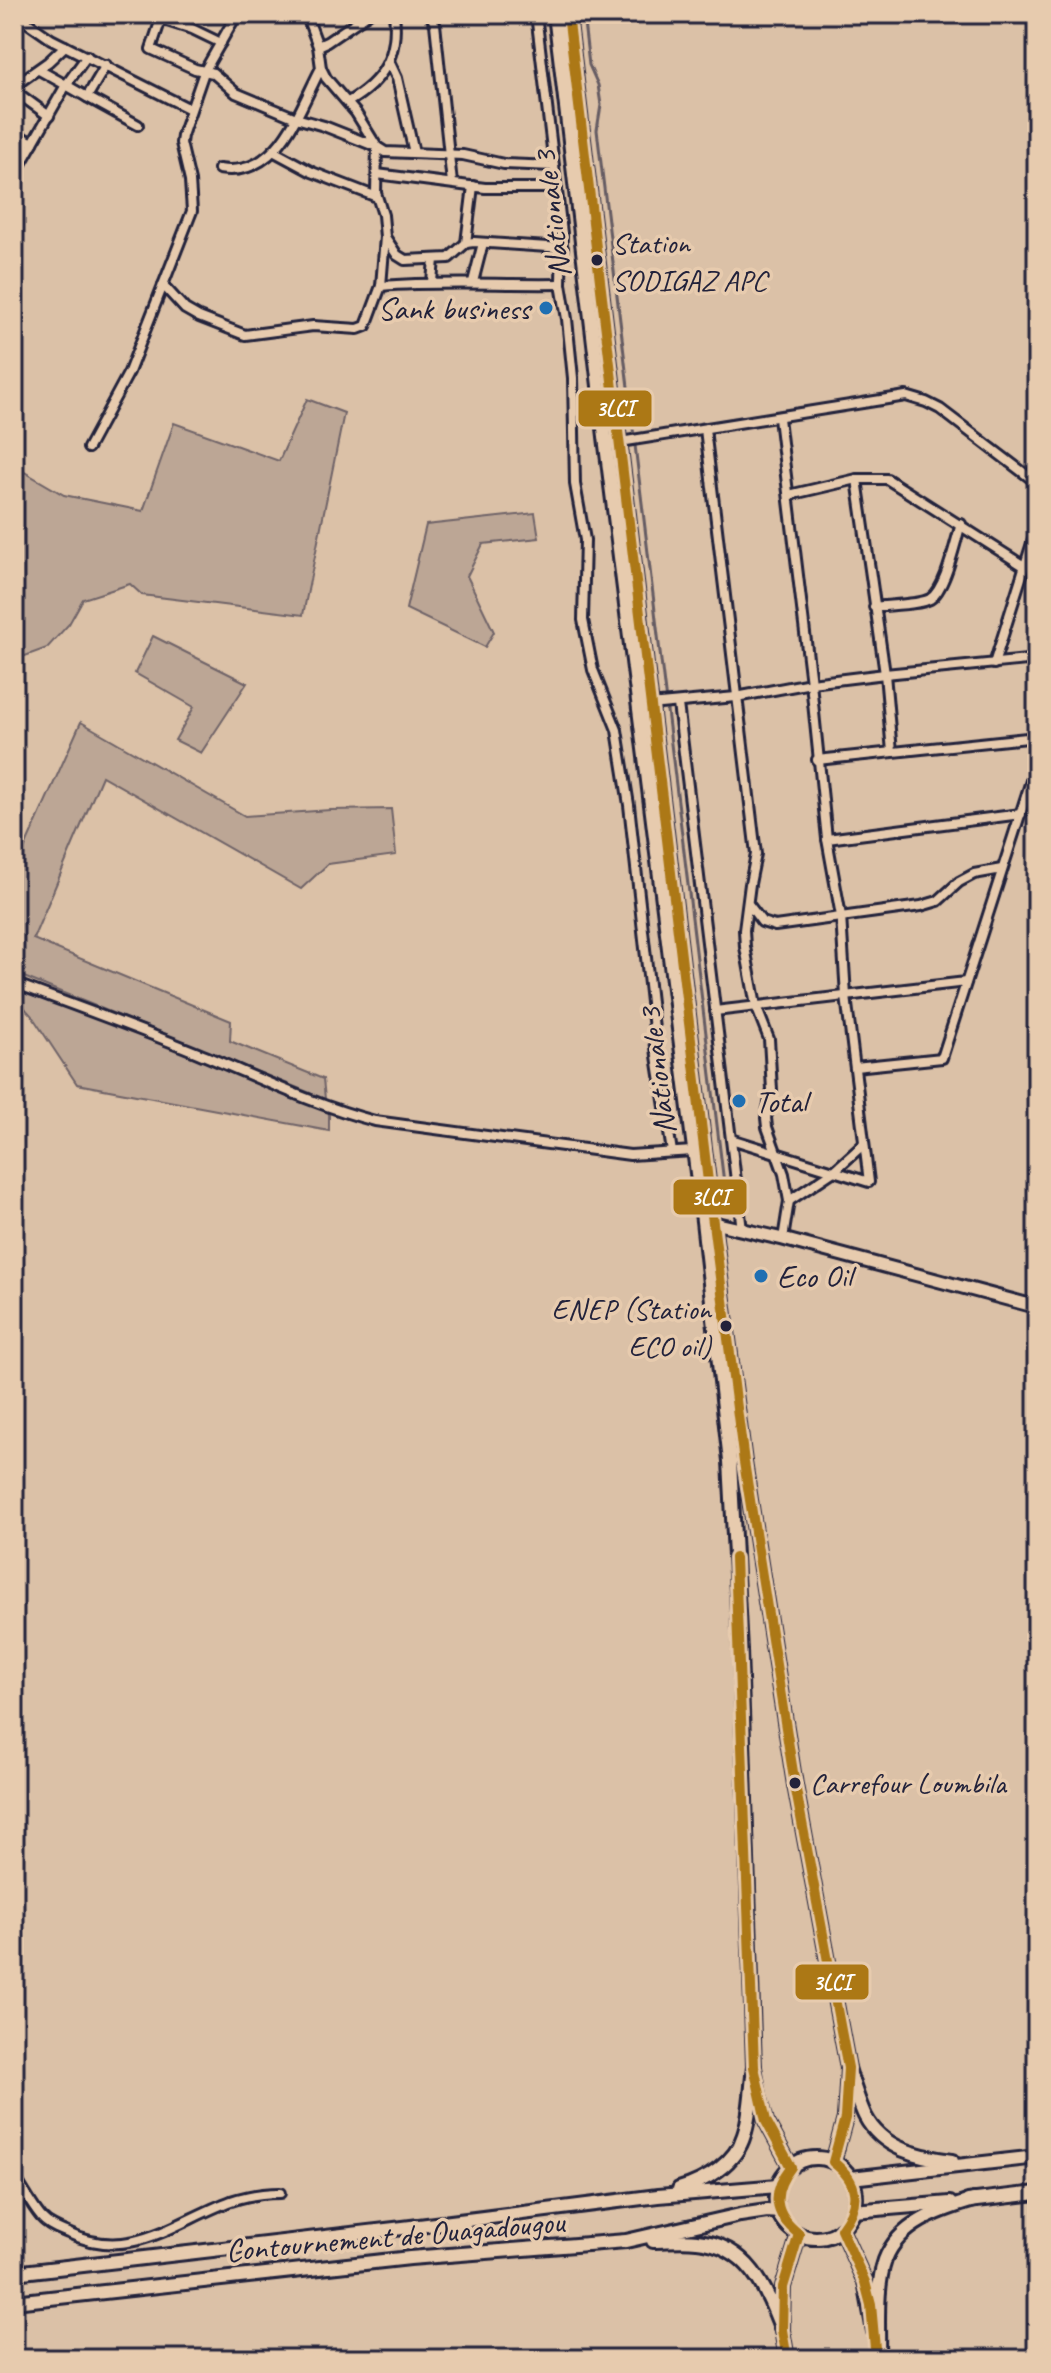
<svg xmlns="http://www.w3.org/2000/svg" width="1051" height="2373" font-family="Caveat,sans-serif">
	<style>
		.green { fill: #bca695; stroke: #6f6468; stroke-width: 2 }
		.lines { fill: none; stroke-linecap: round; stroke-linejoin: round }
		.stream { stroke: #655b63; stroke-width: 3 }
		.minor-casing { stroke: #22223b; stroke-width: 14 }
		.secondary-casing { stroke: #22223b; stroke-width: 17 }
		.primary-casing { stroke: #22223b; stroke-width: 18 }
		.trunk-casing { stroke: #22223b; stroke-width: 18 }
		.minor { stroke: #e7cbae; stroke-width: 8 }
		.secondary { stroke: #e7cbae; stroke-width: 11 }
		.primary { stroke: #e7cbae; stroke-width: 12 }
		.trunk { stroke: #e7cbae; stroke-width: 12 }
		.bus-1-casing { stroke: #e7cbae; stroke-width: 16 }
		.bus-1 { stroke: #ac7815; stroke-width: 10 }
		.bus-dot { fill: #22223b; stroke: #e7cbae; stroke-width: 3 }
		.poi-dot { fill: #1f6fb2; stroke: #e7cbae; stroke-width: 3 }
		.labels { text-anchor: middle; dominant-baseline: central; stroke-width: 7; stroke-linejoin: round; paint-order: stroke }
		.bus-label { font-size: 30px; fill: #22223b; stroke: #e7cbae; text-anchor: start }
		.street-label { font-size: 32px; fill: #22223b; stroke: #e7cbae }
		.poi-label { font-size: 32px; fill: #22223b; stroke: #e7cbae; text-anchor: start }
		.line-badge { stroke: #e7cbae; stroke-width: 3 }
		.badge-label { font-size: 22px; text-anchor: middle; font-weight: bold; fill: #fff }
	</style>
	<rect width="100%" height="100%" fill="#dbc1a7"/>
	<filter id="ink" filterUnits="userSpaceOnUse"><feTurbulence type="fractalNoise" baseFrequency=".0125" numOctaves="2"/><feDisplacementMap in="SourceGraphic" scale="16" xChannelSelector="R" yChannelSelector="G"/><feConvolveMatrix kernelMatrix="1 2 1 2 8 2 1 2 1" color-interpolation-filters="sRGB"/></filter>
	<g filter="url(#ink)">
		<g class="green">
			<polygon points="307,399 344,413 303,615 142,595 130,584 83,599 69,624 47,648 14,660 14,466 64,495 143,511 174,423 279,461"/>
			<polygon points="535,513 539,538 483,544 467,576 494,632 485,647 406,609 426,525"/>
			<polygon points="153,636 247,683 201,753 175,740 194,707 135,673"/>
			<polygon points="81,722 245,816 330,810 391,809 396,855 328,864 301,889 102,776 33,939 231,1021 230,1041 323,1079 325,1099 14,973 14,872"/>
			<polygon points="14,982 329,1107 329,1131 77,1084 32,1016 14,996"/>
		</g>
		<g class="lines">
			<polyline class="stream" points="583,14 589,65 598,85 601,105 597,130 727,1208"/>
			<g class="minor-casing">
				<g id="minor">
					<polyline points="15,14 51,39 190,109"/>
					<polyline points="145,14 192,29 221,43"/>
					<polyline points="430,14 435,24 452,183"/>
					<polyline points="536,14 562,233 561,284 567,319 573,378 575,484 585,540 583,620 593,670 617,730 629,805 657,1056 672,1152"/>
					<polyline points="161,19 151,49 195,69 213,73 236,93 296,118 324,126 377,147 385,152 463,155 504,164 554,166"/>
					<polyline points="318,46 327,42 368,14"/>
					<polyline points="389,61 397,78 414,153"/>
					<polyline points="39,70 66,85 87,56"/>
					<polyline points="14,86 48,62 65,46"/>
					<polyline points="14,93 23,97 49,116"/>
					<polyline points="87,97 138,125"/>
					<path d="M348 102C383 82 399 55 394 14"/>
					<polyline points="14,133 33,143"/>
					<polyline points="273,151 312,172 377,197"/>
					<path d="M219 169C279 179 299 109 321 68"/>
					<polyline points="377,174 485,188 557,188"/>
					<polyline points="14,176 66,85 87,97 106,65"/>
					<polyline points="385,237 397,255 405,260 449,258 466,243 474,242 563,248"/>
					<polyline points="466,243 473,186"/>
					<polyline points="432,282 434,259"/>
					<polyline points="473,282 483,243"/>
					<polyline points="163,285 185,309 199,317 245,335 313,326 358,329 366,326 381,286 385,237 383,215 376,193 377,147 356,113 326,78 321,68 318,46 306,14"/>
					<path d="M381 286C441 281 500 285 561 284"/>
					<polyline points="705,429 756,854 750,884 744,930 745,947 756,1006 769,1039 772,1090 766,1118 767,1127 784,1174 789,1201"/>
					<polyline points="614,443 906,396 926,402 940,409 1037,483"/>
					<polyline points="88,448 129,372 192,211 190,181 181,143 182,136 204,72 237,14"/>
					<polyline points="857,479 885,674 892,752"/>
					<polyline points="789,495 857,479 887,479 1024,566"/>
					<path d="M874 607C888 605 919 605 930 599 946 589 955 542 961 524"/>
					<polyline points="994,664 1037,527"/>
					<polyline points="678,704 742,1230"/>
					<polyline points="649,705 736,697 811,683 885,674 1037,659"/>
					<polyline points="817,760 1037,737"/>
					<polyline points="827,839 1021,814"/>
					<polyline points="749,905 762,922 775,926 921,906 938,901 959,882 974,874 1002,869"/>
					<path d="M14 983C75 1006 137 1028 198 1053 257 1077 314 1105 375 1121L630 1155 693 1151"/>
					<polyline points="715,1011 966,982"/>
					<polyline points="855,1067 942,1058 1037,762"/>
					<polyline points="731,1139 869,1182 846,996 841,916 827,839 811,683 779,418"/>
					<polyline points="783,1239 789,1201 834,1171 864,1144"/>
					<path d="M14 2176C23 2189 31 2205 41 2217 48 2225 58 2229 68 2233 131 2263 176 2221 231 2201 246 2196 264 2193 280 2193"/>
				</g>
			</g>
			<g class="secondary-casing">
				<polyline id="secondary" points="705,1221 783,1239 1037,1307"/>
			</g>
			<g class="primary-casing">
				<g id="primary">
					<polyline points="555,14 606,445 703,1221 730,1461 740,1650 754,2067 759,2095 766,2121 791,2167"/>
					<polyline points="568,14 713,1223 744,1462 795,1785 848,2068 845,2118 833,2162"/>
					<polyline points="841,2229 865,2282 874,2332"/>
					<polyline points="787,2359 782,2330 783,2287 799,2234"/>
				</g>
			</g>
			<g class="trunk-casing">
				<g id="trunk">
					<path d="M848 2068C853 2084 858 2101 865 2116 882 2149 919 2157 952 2161"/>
					<circle cx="816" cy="2198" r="40"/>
					<polyline points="851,2178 1037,2157"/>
					<path d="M679 2189C706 2181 736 2163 744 2135 751 2114 751 2089 754 2067"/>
					<polyline points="968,2201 1037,2193"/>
					<polyline points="853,2211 950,2203"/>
					<path d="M653 2241C667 2241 683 2239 697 2241 748 2245 766 2288 782 2330"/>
					<polyline points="14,2273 403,2228 658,2196 778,2186"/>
					<polyline points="14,2302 410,2258 626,2241 740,2215 767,2211 779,2212"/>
					<path d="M878 2359C879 2329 875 2288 885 2260 899 2223 940 2210 974 2200"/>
				</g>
			</g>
			<use href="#minor" class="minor"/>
			<use href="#secondary" class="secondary"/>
			<use href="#primary" class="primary"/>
			<use href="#trunk" class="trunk"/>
			<g class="bus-1-casing">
				<g id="bus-1">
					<path d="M568 14 713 1223 744 1462 795 1785 848 2068 845 2118 833 2162C859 2182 861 2203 841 2229L865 2282 871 2305 876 2359"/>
					<path d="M735 1558 754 2067 766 2121 791 2167C771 2193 773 2214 799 2234L783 2287 782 2330 787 2359"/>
				</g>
			</g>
			<use href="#bus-1" class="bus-1"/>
		</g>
	</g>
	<g class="bus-dot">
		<circle cx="597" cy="260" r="7"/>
		<circle cx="726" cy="1326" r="7"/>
		<circle cx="795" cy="1783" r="7"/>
	</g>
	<g class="poi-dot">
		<circle cx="546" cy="308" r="8"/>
		<circle cx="739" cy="1101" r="8"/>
		<circle cx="761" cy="1276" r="8"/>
	</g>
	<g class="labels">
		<g class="bus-label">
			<text x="612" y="243">Station<tspan x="612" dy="37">SODIGAZ APC</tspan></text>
			<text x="711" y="1309" text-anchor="end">ENEP (Station<tspan x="711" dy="37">ECO oil)</tspan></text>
			<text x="810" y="1783">Carrefour Loumbila</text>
		</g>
		<g class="street-label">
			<text transform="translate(552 214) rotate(-97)">Nationale 3</text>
			<text transform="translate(657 1071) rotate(-97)">Nationale 3</text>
			<text transform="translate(395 2236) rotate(-5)">Contournement de Ouagadougou</text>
		</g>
		<g class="poi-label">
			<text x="530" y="308" text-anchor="end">Sank business</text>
			<text x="755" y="1101">Total</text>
			<text x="777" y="1276">Eco Oil</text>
		</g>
	</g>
	<g class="line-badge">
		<rect x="577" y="389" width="76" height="39" rx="8" fill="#ac7815"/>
		<rect x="672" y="1178" width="76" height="38" rx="8" fill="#ac7815"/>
		<rect x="794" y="1963" width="76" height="38" rx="8" fill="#ac7815"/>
	</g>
	<g class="badge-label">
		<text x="615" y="416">3LCI</text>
		<text x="710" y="1205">3LCI</text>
		<text x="832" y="1990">3LCI</text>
	</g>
	<rect width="1051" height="2373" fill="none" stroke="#e7cbae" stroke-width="48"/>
	<rect x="24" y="24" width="1003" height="2325" fill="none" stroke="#22223b" stroke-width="3" filter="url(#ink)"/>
</svg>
